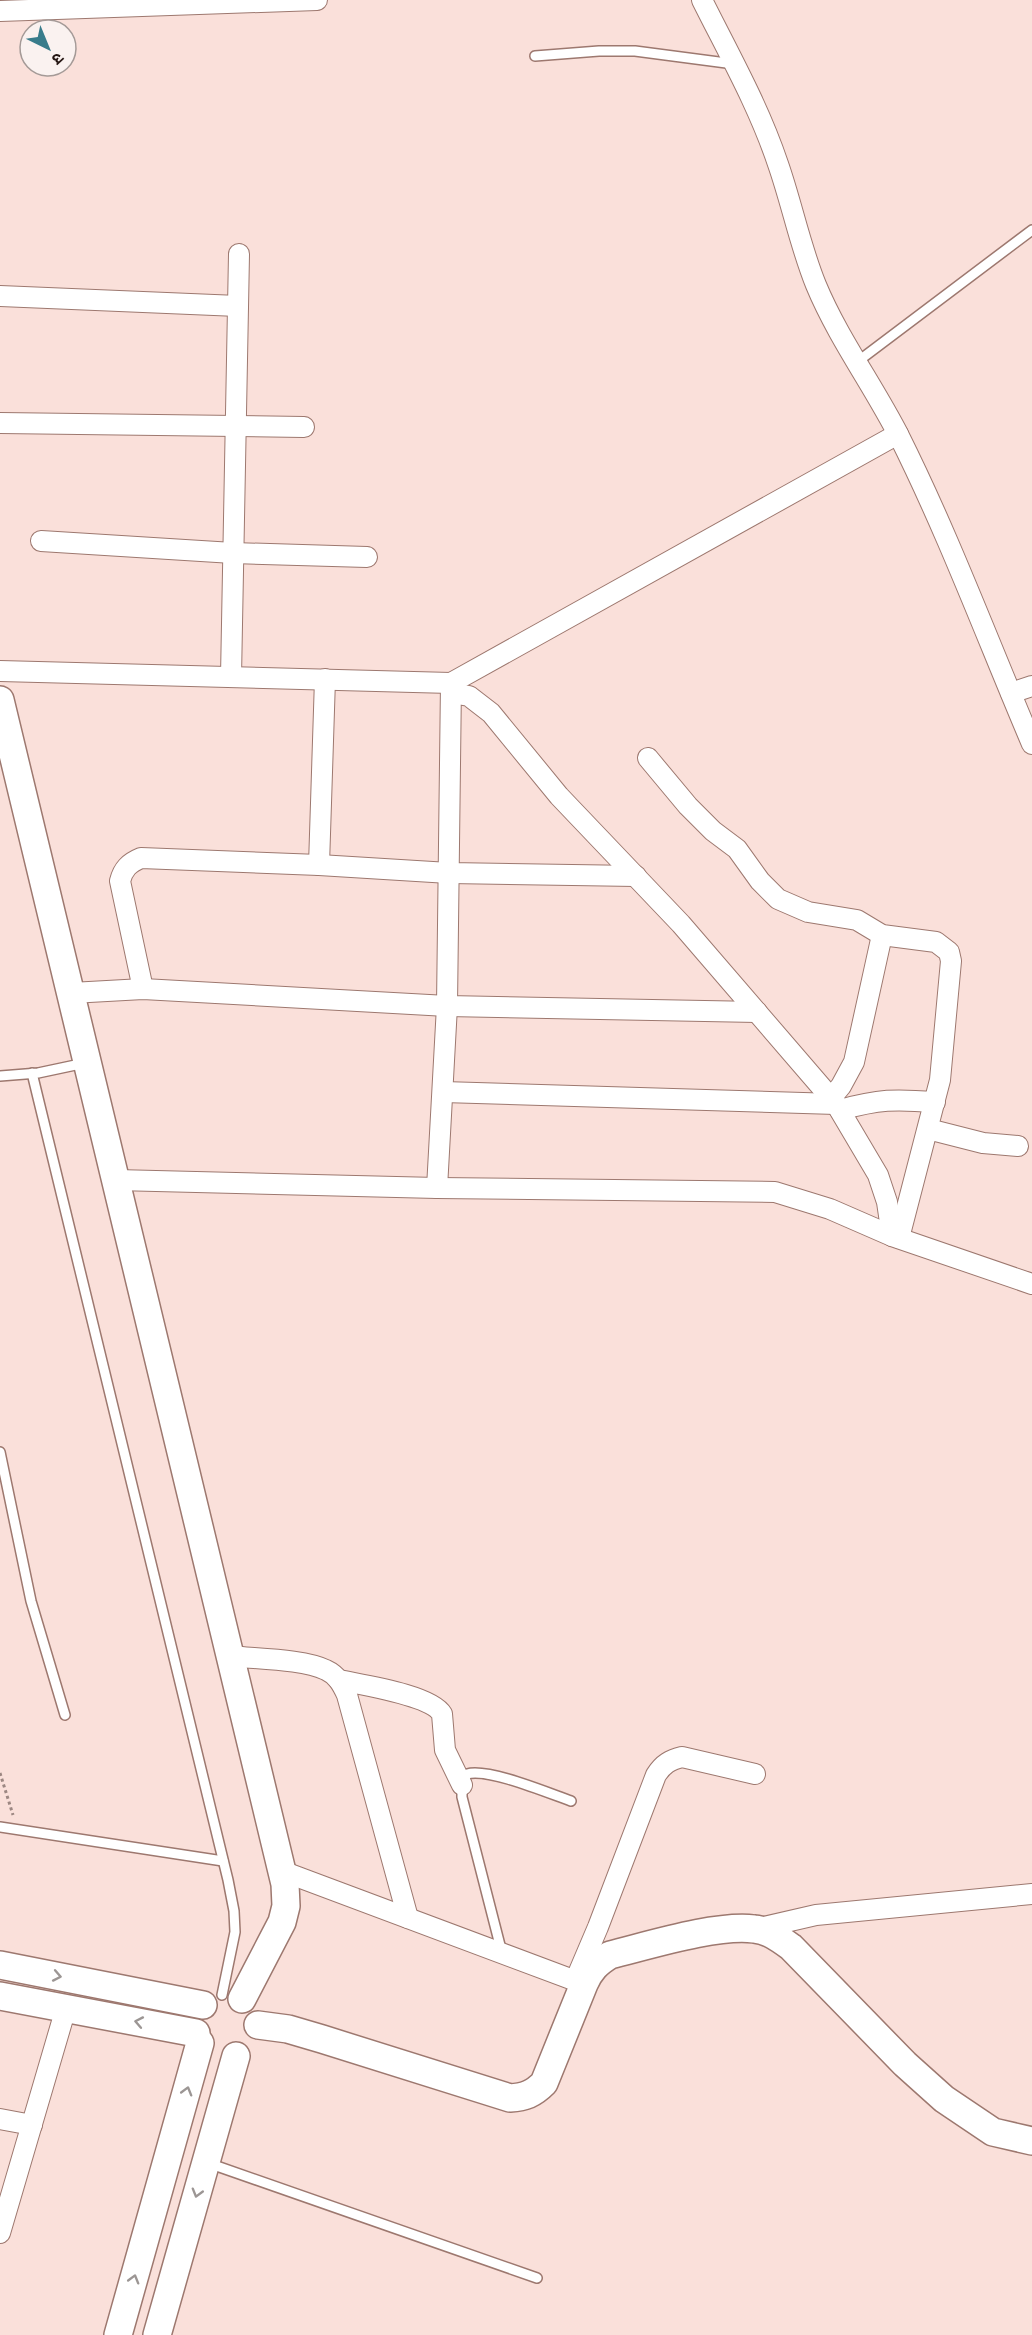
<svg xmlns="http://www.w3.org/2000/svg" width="1032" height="2335" font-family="Arial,'Noto Sans Devanagari',sans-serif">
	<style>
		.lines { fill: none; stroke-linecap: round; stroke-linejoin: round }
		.lane-casing { stroke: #9d786f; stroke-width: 12 }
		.street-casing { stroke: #9d786f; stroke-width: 22 }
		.secondary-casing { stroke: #9d786f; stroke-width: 30 }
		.path { stroke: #9c8782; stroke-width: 3; stroke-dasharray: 3 3; stroke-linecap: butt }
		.lane { stroke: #fff; stroke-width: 9 }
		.street { stroke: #fff; stroke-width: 20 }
		.secondary { stroke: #fff; stroke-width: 27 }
		.oneway { stroke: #9c9694 }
	</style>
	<rect width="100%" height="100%" fill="#fae0da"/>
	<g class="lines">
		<g class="lane-casing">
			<g id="lane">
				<polyline points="535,56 599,51 635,51 734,64"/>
				<polyline points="857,362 1032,230"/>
				<polyline points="32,1073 228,1880 234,1911 235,1932 222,1995"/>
				<polyline points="0,1076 38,1073 85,1063"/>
				<polyline points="0,1452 31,1601 65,1715"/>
				<polyline points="0,1827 223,1861"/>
				<path d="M502 1953 462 1797V1785L467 1774C489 1768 548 1793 571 1801"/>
				<polyline points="208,2163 537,2278"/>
			</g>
		</g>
		<g class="street-casing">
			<g id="street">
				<path d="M702 0C729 54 759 107 778 164 792 204 800 246 816 285 838 338 873 385 899 436 949 536 988 641 1032 744"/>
				<polyline points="0,11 317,0"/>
				<polyline points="0,296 238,306"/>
				<polyline points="0,423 304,427"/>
				<polyline points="41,541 233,553 367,557"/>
				<polyline points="0,671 451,683 898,434"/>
				<polyline points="231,677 239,254"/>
				<polyline points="451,693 469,696 491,713 559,796 681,924 836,1104 878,1175 887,1202 892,1236"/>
				<polyline points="1011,693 1032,686"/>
				<polyline points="648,758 688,806 713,831 737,849 760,881 778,899 808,912 857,920 882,935 936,942 949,952 951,961 940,1080 899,1238"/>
				<polyline points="319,865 325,679"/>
				<path d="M143 989 120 881C123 869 129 863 141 858L319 865 449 873 636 876"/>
				<polyline points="71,993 143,989 447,1006 757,1012"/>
				<polyline points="443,1092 836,1104"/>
				<polyline points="831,1098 841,1086 854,1062 882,935"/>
				<path d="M840 1110C879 1099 895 1099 935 1102"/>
				<polyline points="928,1129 983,1143 1018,1146"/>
				<polyline points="116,1180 437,1188 775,1192 830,1209 892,1236 1032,1284"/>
				<polyline points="437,1188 447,1006 451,683"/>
				<path d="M230 1656C256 1659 304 1659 326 1670 337 1675 342 1684 347 1695L408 1918"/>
				<path d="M339 1680C362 1685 431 1695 442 1714L445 1750 462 1785"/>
				<polyline points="282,1871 584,1984"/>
				<polyline points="755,1929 816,1915 1032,1894"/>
				<path d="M575 1981 598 1927 656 1775C663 1764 670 1760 682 1757L755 1774"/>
				<polyline points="0,2119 32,2125"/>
				<polyline points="0,2233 66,2008"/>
			</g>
		</g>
		<g class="secondary-casing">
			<g id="secondary">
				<polyline points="0,700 285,1884 286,1906 282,1922 242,1999"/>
				<polyline points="0,1965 203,2005"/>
				<polyline points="0,1996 196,2033"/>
				<path d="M258 2025 288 2029 322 2039 510 2098C525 2097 533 2094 544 2083L584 1984C590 1970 597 1963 610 1955 647 1946 717 1924 754 1929 768 1930 780 1939 791 1947L905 2064 944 2099 993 2132 1032 2141"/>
				<polyline points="118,2335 200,2043"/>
				<polyline points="157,2335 236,2056"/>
			</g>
		</g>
		<polyline class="path" points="0,1773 13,1815"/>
		<use href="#lane" class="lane"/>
		<use href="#street" class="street"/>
		<use href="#secondary" class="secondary"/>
	</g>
	<defs><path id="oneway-chevron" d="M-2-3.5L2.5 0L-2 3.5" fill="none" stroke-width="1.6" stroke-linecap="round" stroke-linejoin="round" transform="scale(1.5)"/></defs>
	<g class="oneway">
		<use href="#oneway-chevron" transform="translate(57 1976) rotate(11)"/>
		<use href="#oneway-chevron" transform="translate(139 2022) rotate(-169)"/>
		<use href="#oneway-chevron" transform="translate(187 2091) rotate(-74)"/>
		<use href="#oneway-chevron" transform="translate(197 2193) rotate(106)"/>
		<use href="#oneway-chevron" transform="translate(134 2279) rotate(-74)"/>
	</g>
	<g transform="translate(48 48) rotate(137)"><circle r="28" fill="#faf2f0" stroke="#a49a97" stroke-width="1.5"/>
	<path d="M0-4.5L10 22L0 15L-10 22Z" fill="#387c8b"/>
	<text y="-9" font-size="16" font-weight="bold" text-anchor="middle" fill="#241512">उ</text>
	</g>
</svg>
